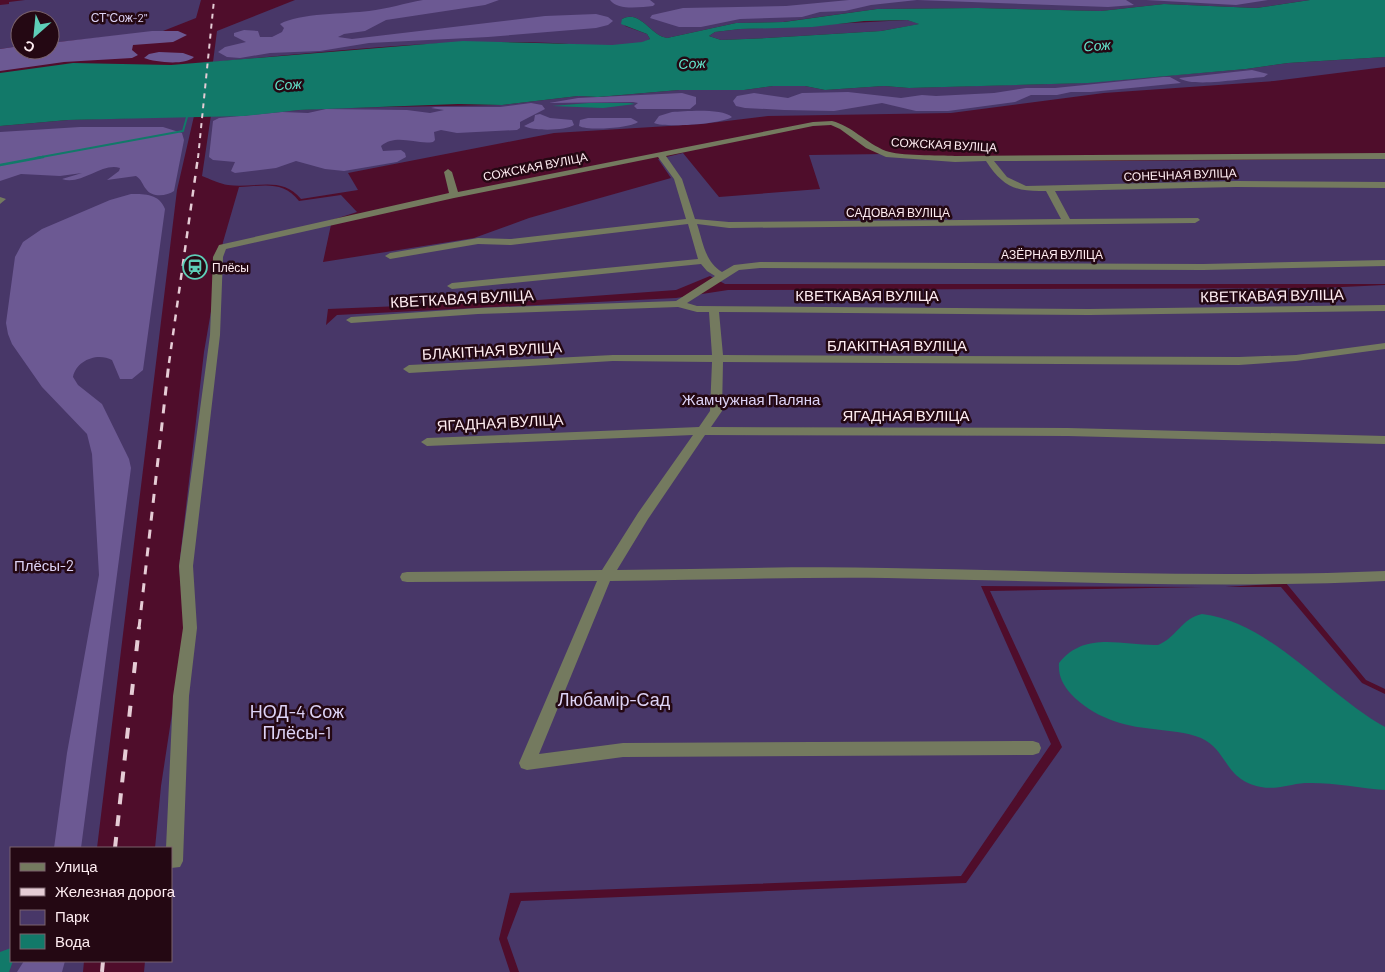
<svg xmlns="http://www.w3.org/2000/svg" width="1385" height="972" font-family="Barlow,sans-serif">
	<style>
		.green { fill: #483768 }
		.forest { fill: #6c5993 }
		.water { fill: #127969; fill-rule: evenodd }
		.lines { fill: none; stroke-linecap: round; stroke-linejoin: round }
		.stream-far1 { stroke: #127969; stroke-width: 2 }
		.stream { stroke: #127969; stroke-width: 2.5 }
		.minor { fill: #747a5f; fill-rule: evenodd }
		.rail-far3 { stroke: #e5ccd5; stroke-width: 2; stroke-dasharray: 5 5; stroke-linecap: butt }
		.rail-far2 { stroke: #e5ccd5; stroke-width: 2.5; stroke-dasharray: 7 7; stroke-linecap: butt }
		.rail-far1 { stroke: #e5ccd5; stroke-width: 3; stroke-dasharray: 9 9; stroke-linecap: butt }
		.rail { stroke: #e5ccd5; stroke-width: 4; stroke-dasharray: 11 11; stroke-linecap: butt }
		.labels { text-anchor: middle; dominant-baseline: central; stroke-width: 5; stroke-linejoin: round; paint-order: stroke }
		.far-park-label { font-size: 12px; fill: #ddd3f6; stroke: #240813 }
		.far-street-label { font-size: 12px; fill: #feecf1; stroke: #240813 }
		.far-poi-label { font-size: 12px; fill: #feecf1; stroke: #240813; text-anchor: start }
		.far-water-label { font-size: 14px; font-style: italic; fill: #64e6cd; stroke: #240813 }
		.street-label { font-size: 15px; fill: #feecf1; stroke: #240813 }
		.park-label { font-size: 15px; fill: #ddd3f6; stroke: #240813 }
		.near-park-label { font-size: 18px; fill: #ddd3f6; stroke: #240813 }
	</style>
	<rect width="100%" height="100%" fill="#4f0d2b"/>
	<g class="green">
		<polygon points="25,0 201,0 196,18 163,31 50,43 50,20 20,20 20,46 0,49 0,5 9,4 9,2"/>
		<path d="M295 0H1310L1256 8 1164 4 1101 11 978 8 877 9 783 22 736 23 667 38C650 35 640 9 622 19L625 26 647 34 650 39C627 52 579 44 553 43 439 38 326 52 213 62L217 31Z"/>
		<polygon points="907,20 920,24 881,31 767,38 721,40 709,36 715,32 740,29"/>
		<path d="M1385 57V67L1274 81 1104 93 951 113 768 116 702 124 554 133 348 173 358 190 301 199C282 175 254 189 228 185 220 184 210 179 202 176L211 115 244 116 268 112 332 108 502 105 578 96 598 97 679 90H744L773 86H805L825 90 884 86 909 88 1081 83 1246 69 1288 63Z"/>
		<polygon points="194,116 177,190 97,848 11,848 11,961 84,961 83,972 0,972 0,126 68,120"/>
		<path d="M683 153 719 197 820 189 809 155 886 154 989 160 1109 161 1385 159V284H725L710 276 676 290 524 301 328 309 326 325 337 315 676 298 728 290 1321 288 1385 285V689L1366 680 1286 583 1225 587H1281L1362 683 1385 694V972H519L507 938 521 901 966 883 1062 747 990 591 1203 587 981 586 1051 744 961 876 510 893 499 939 510 972H144L145 961H171V848H155L161 786 185 628 179 567 204 352 223 242 239 187C263 186 283 180 299 201L341 195 357 212 332 220 323 262 474 238 529 218 671 178 658 159Z"/>
	</g>
	<g class="forest">
		<path d="M423 0H499L485 5 386 20 365 31 344 34 338 37 352 39 545 16 596 14 608 17 613 21 608 25 596 28 488 37 369 43 320 51 270 53 240 58 227 57 218 52 225 47 246 42 234 36V33L244 30 258 31 260 37H272L282 32 284 28 280 24C299 13 346 14 369 11 387 9 405 3 423 0Z"/>
		<path d="M610 0H650L655 4 653 6C641 7 618 11 610 0Z"/>
		<polygon points="849,0 1126,0 1134,5 1108,7 917,0 871,5 845,11 820,12 802,17 740,19 701,27 679,27 650,18 652,15 683,8 786,6"/>
		<polygon points="1146,0 1268,0 1236,5"/>
		<polygon points="152,31 178,31 187,35 173,42 133,45 132,50 138,55 132,58 64,62 0,71 0,49 20,46 20,50 50,50 50,43"/>
		<path d="M159 52 183 53 194 57C184 66 155 62 144 58L149 54Z"/>
		<path d="M1252 70 1268 74 1264 77C1245 78 1193 88 1179 78Z"/>
		<polygon points="1163,77 1170,77 1181,83 1091,92 1071,92 1057,95 1031,95 1015,102 948,111 916,111 882,103 834,111 784,110 745,108 736,106 733,101 737,96 754,93 788,98 802,93 848,92 901,98 922,95 936,96 994,93 1026,88 1055,88"/>
		<polygon points="682,93 696,97 696,104 690,109 637,109 634,106 638,103 633,102 549,103 578,98"/>
		<path d="M531 103 542 105 545 109 520 122V128L517 130 457 133 441 130 434 132 435 140 433 142C416 145 397 133 381 146L383 151 401 150 405 153 406 157 397 162 344 171 325 169 296 161 276 168 235 173 231 171 235 162 213 160 209 157 213 121 219 118 282 112 308 113 326 109 407 110 430 113 444 110 431 108 435 107H500Z"/>
		<path d="M672 112C686 111 722 108 732 117 722 124 665 128 654 123L659 116Z"/>
		<path d="M540 114 550 118 572 120 574 125C566 131 532 131 524 126L534 121 535 115Z"/>
		<path d="M588 118H631L638 122C630 128 588 131 579 126L580 120Z"/>
		<path d="M80 127H163L182 133 184 140 174 191C167 196 152 198 146 189 142 184 142 180 136 176L107 180 119 171 120 168C102 162 81 186 62 179L82 173 60 176 21 174 0 181V132Z"/>
		<path d="M131 194C146 194 159 194 165 209L143 370 132 379H120L112 360C98 352 76 360 73 377L78 385 102 404 129 459 131 468 81 848H54L67 753 99 575 92 454 87 434 42 387 12 344 8 334 6 323 15 257 23 242 42 229 110 200Z"/>
		<polygon points="24,961 65,961 62,972 17,972"/>
	</g>
	<g class="water">
		<path d="M1310 0H1385V57L1288 63 1246 69 1088 83 909 88 884 86 825 90 805 86H773L744 90H679L598 97 578 96 502 105 458 104 299 110 244 116 68 120 0 126V73L73 63 171 65 463 41 612 45 642 42 650 39 647 34 621 24 622 19C640 9 650 35 667 38L736 23 784 22 877 9 978 8 1101 11 1164 4 1256 8ZM864 21 907 20 919 24 881 31 767 38 721 40 709 36 715 32 740 29 812 27Z"/>
		<polygon points="589,103 630,103 635,104 603,108 552,106"/>
		<path d="M1202 614C1271 622 1325 694 1385 727V790C1359 788 1331 782 1305 783 1290 784 1277 790 1261 787 1224 780 1228 750 1201 738 1186 732 1169 731 1153 729 1122 726 1093 717 1071 694 1063 685 1058 676 1059 663 1085 630 1123 646 1158 645 1176 638 1182 618 1202 614Z"/>
		<polygon points="11,948 11,961 13,961 9,972 0,972 0,952"/>
	</g>
	<g class="lines">
		<polyline class="stream-far1" points="36,158 183,131 187,117"/>
		<polyline class="stream" points="0,165 43,157"/>
		<g class="minor">
			<path d="M832 121C852 126 866 143 886 151 899 156 939 155 955 156L1385 153V159L994 161 1007 177 1026 186 1236 181 1385 182V188L1236 187 1055 191 1070 219 1198 218 1200 220 1195 223 729 228 697 224C703 242 705 262 722 272L734 265 760 262 1203 264 1385 260V266L1203 270 760 268 739 270 687 303 697 306 1089 309 1385 305V311L1089 315 719 312 723 355 1239 357 1296 355 1385 343V349L1296 361 1239 365 723 362 722 411 711 427 1068 428 1385 436V444L1068 436 705 435 648 519 617 570C707 569 797 566 887 568 1053 571 1219 578 1385 571V581C1219 589 1053 581 887 578 795 577 702 580 610 581L539 754 623 743 1033 741 1039 743 1041 748 1039 753 1033 755 623 757 527 770 521 768 519 763 597 581 407 582 402 581 400 577 402 573 407 572 602 570 638 513 693 435 427 446 421 442 427 438 699 427 710 411 712 362 613 361 409 373 403 369 409 365 613 355H712L709 312H697L678 307 478 314 351 323 346 320 351 317 478 308 676 301 715 276 707 271 701 264 452 289 447 286 452 283 698 259 688 224 511 245 478 244 390 259 385 256 390 253 478 238 511 239 686 219 674 179 658 157 454 198 226 249 223 257 220 335 193 566 197 628 189 696 183 861 180 867 171 868V848H166L173 696 183 628 179 566 210 335 213 257 219 245 449 193 444 172 448 169 452 172 458 192 813 122ZM831 125 840 129 866 148 886 157 955 162 986 161C1003 187 1016 192 1046 191L1061 219 729 222 695 219 682 179 666 156 813 126Z"/>
			<polygon points="0,197 6,199 0,204"/>
		</g>
		<polyline class="rail-far3" points="198,158 214,0"/>
		<polyline class="rail-far2" points="169,363 198,157"/>
		<polyline class="rail-far1" points="139,628 169,362"/>
		<g class="rail">
			<polyline points="115,848 139,627"/>
			<polyline points="102,972 103,961"/>
		</g>
	</g>
	<defs>
		<g id="station-ring" transform="scale(1.25)"><circle r="9.5" fill="#240813" stroke="#5eceb8" stroke-width="1.5"/><path d="M-3-6H3Q5-6 5-4V2Q5 4 3 4L4.5 6H3L1.5 4h-3L-3 6H-4.5L-3 4Q-5 4-5 2V-4Q-5-6-3-6ZM-3.5-4v3h7v-3ZM-3.5 1v1.5H-2V1ZM2 1v1.5H3.5V1Z" fill="#5eceb8"/></g>
	</defs>
	<g fill-rule="evenodd">
		<use href="#station-ring" x="195" y="267"/>
	</g>
	<g class="labels">
		<g class="far-park-label">
			<text x="119" y="17">СТ"Сож-2"</text>
		</g>
		<g class="far-street-label">
			<text transform="translate(944 144) rotate(3)">СОЖСКАЯ ВУЛІЦА</text>
			<text transform="translate(535 166) rotate(-11)">СОЖСКАЯ ВУЛІЦА</text>
			<text transform="translate(1180 174) rotate(-2)">СОНЕЧНАЯ ВУЛІЦА</text>
			<text x="898" y="212">САДОВАЯ ВУЛІЦА</text>
			<text x="1052" y="254">АЗЁРНАЯ ВУЛІЦА</text>
		</g>
		<g class="far-poi-label">
			<text x="212" y="267">Плёсы</text>
		</g>
		<g class="far-water-label">
			<text transform="translate(1097 45) rotate(-4)">Сож</text>
			<text transform="translate(692 63) rotate(-2)">Сож</text>
			<text transform="translate(288 84) rotate(-3)">Сож</text>
		</g>
		<g class="street-label">
			<text x="867" y="295">КВЕТКАВАЯ ВУЛІЦА</text>
			<text transform="translate(1272 295) rotate(-1)">КВЕТКАВАЯ ВУЛІЦА</text>
			<text transform="translate(462 298) rotate(-3)">КВЕТКАВАЯ ВУЛІЦА</text>
			<text x="897" y="345">БЛАКІТНАЯ ВУЛІЦА</text>
			<text transform="translate(492 350) rotate(-3)">БЛАКІТНАЯ ВУЛІЦА</text>
			<text x="906" y="415">ЯГАДНАЯ ВУЛІЦА</text>
			<text transform="translate(500 422) rotate(-3)">ЯГАДНАЯ ВУЛІЦА</text>
		</g>
		<g class="park-label">
			<text x="751" y="399">Жамчужная Паляна</text>
			<text x="44" y="565">Плёсы-2</text>
		</g>
		<g class="near-park-label">
			<text x="614" y="699">Любамір-Сад</text>
			<text x="297" y="711">НОД-4 Сож<tspan x="297" dy="21">Плёсы-1</tspan></text>
		</g>
	</g>
	<rect x="10" y="847" width="162" height="115" fill="#240813" stroke="#7b636c"/>
	<rect x="20" y="863" width="25" height="8" fill="#747a5f" stroke="#7b636c"/>
	<text x="55" y="872" font-size="15" fill="#feecf1">Улица</text>
	<rect x="20" y="888" width="25" height="8" fill="#e5ccd5" stroke="#7b636c"/>
	<text x="55" y="897" font-size="15" fill="#feecf1">Железная дорога</text>
	<rect x="20" y="910" width="25" height="15" fill="#483768" stroke="#7b636c"/>
	<text x="55" y="922" font-size="15" fill="#feecf1">Парк</text>
	<rect x="20" y="934" width="25" height="15" fill="#127969" stroke="#7b636c"/>
	<text x="55" y="947" font-size="15" fill="#feecf1">Вода</text>
	<g transform="translate(35 35) rotate(207)"><circle r="24" fill="#240813" stroke="#7b636c"/>
	<path d="M0-4L9 19L0 12L-9 19Z" fill="#5eceb8"/>
	<text y="-8" font-size="14" font-weight="bold" text-anchor="middle" fill="#feecf1">С</text>
	</g>
</svg>
